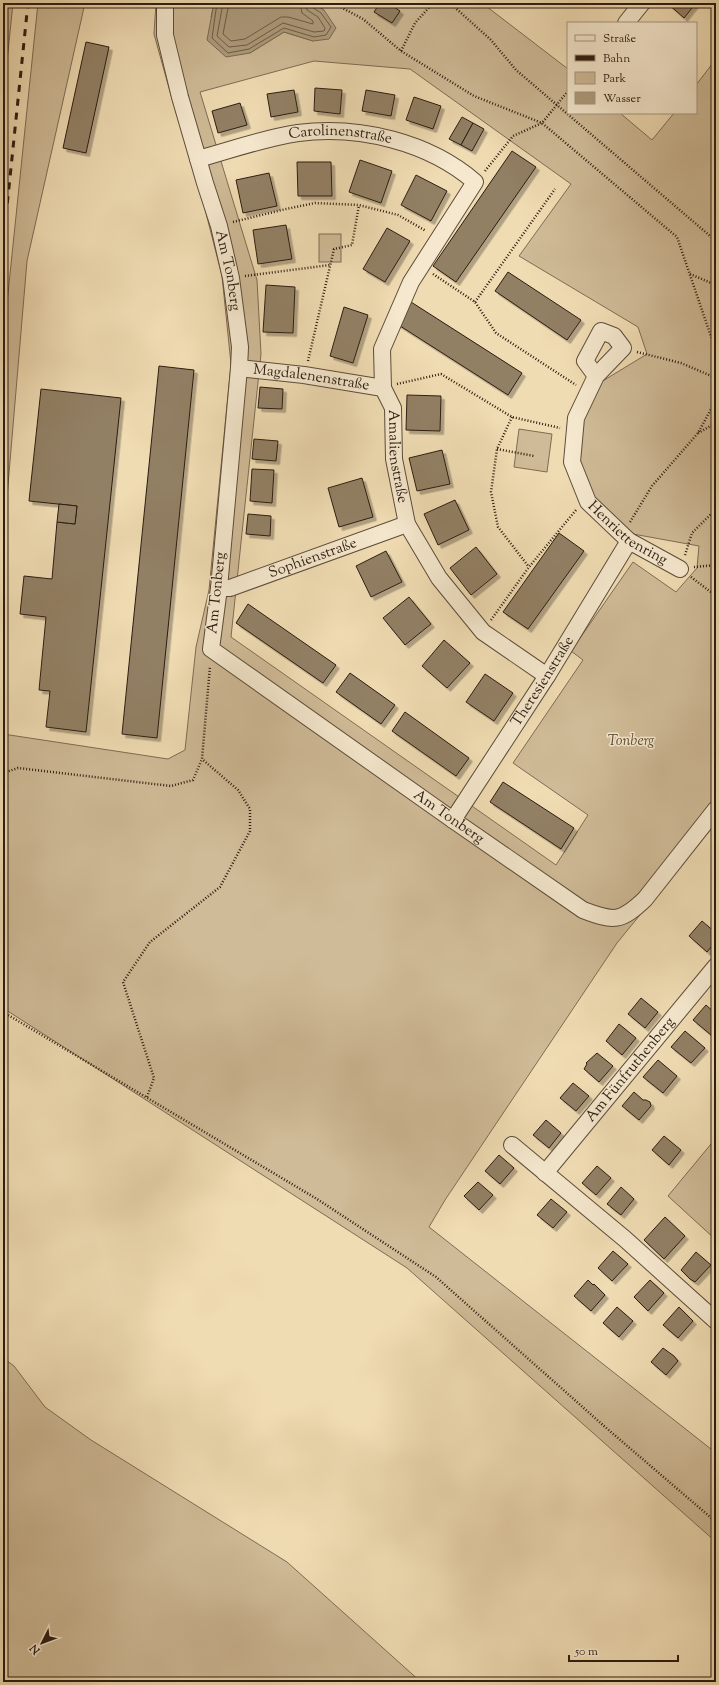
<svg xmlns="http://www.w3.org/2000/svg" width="719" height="1685" font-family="'Sorts Mill Goudy',serif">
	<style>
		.green { fill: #cfbb97; stroke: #7e6c54; fill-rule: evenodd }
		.water { fill: #ad9b7c; stroke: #796851 }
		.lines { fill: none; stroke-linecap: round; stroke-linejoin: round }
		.shore { stroke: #6c5c46; stroke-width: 1 }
		.building { fill: #928065; stroke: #2c1c11; filter: url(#shadow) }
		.street-casing { stroke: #5d4c3a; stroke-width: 18 }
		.path { stroke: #2c1c11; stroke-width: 2.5; stroke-dasharray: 1 2; stroke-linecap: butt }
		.street { stroke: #f5e8ce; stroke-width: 16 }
		.rail { stroke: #2c1c11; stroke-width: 3; stroke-dasharray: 7 7; stroke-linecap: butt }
		.labels { text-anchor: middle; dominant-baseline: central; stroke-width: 3; stroke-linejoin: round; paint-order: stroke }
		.street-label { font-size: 15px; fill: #2c1c11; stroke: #f5e8ce }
		.park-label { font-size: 15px; font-style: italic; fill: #5d4c39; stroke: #f5e8ce }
	</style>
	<defs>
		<filter id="shadow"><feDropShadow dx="3.5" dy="3.5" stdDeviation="0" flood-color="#0004"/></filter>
	</defs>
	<rect width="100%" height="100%" fill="#f0dcb3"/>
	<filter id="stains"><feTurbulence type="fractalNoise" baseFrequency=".005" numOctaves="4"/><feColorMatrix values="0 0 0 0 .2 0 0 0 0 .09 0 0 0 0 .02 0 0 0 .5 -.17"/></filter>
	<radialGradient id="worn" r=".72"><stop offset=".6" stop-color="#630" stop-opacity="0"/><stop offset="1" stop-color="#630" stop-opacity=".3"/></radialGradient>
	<g class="green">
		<polygon points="3,3 13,3 3,100"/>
		<polygon points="38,3 85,3 27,261 3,544 3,342"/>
		<path d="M156 3H214L211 17 250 53 284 32 313 41 324 10 312 3H482L568 69V113H620L652 140 674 113H696V85L716 59V438L713 443 716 453V822L617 943 445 1200 429 1227 716 1453V1542L407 1268 3 1008V734L168 759 185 750 196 647 209 590 231 364 222 276 194 166 172 99 154 34ZM314 61 410 69 571 184 519 256 638 327 647 354 601 382 583 418 580 461 593 498 633 534 699 546 697 568 676 592 633 562 571 651 583 660 513 763 588 815 556 865 231 637 261 354 257 280 200 92Z"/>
		<rect x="319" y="234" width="22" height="28"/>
		<polygon points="519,429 552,434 547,472 514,467"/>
		<polygon points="716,1138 716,1240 668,1196"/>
		<polygon points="3,1358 14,1366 45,1407 91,1440 287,1562 421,1682 3,1682"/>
	</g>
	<polygon class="water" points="214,3 312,3 324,10 336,28 329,39 313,41 284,32 250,53 226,57 207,40"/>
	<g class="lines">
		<g class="shore">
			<polyline points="217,3 212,38 228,53 249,49 284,28 314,37 326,35 331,27 321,13 312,7 311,3"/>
			<polyline points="223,3 217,36 229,47 247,45 283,23 314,32 324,31 325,28 318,17 307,10 306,3"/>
			<polyline points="229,3 223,34 231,41 245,39 281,17 288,17 313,24 313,21 302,13 300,3"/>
		</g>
	</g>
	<g class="building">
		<polygon points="380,3 388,3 400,11 392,23 374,12"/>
		<polygon points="667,3 696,3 684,18"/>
		<polygon points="86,42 109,47 86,153 63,148"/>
		<polygon points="315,88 342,90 340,114 314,111"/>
		<polygon points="294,90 298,112 271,117 267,94"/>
		<polygon points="366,90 395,95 391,116 362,111"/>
		<polygon points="414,97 441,106 433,129 406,120"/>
		<polygon points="240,103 247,125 218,133 212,111"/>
		<polygon points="462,117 473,123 461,145 449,139"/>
		<polygon points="473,123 484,129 472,151 461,145"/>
		<polygon points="512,151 536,167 456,282 433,266"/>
		<polygon points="360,160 392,171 381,203 349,192"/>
		<polygon points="297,162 331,162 332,196 298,196"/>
		<polygon points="269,173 277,206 243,213 236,180"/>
		<polygon points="416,175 447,191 431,221 401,205"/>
		<polygon points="286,225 292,259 258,264 253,230"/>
		<polygon points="387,228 410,241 385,282 363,269"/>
		<polygon points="508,272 581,320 567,340 495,291"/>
		<polygon points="266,285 295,287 293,333 263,332"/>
		<polygon points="411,302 522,373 508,395 397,324"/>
		<polygon points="344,307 368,315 353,363 330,356"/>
		<polygon points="159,366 194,370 157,738 122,734"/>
		<polygon points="260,387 283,389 282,409 258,408"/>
		<polygon points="41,389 121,398 86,732 46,727 50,691 39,690 46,617 20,614 24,576 52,579 57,522 75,524 77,506 29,501"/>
		<polygon points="407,395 441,396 440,431 406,430"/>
		<polygon points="254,439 278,441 276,461 252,459"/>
		<polygon points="442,450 450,484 417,491 409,458"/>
		<polygon points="252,469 274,470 272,503 250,501"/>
		<polygon points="362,478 373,517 339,527 328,488"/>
		<polygon points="455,500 469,530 438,545 424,514"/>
		<polygon points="59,504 77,506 75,524 57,522"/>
		<polygon points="248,514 271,516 270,536 246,534"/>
		<polygon points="559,533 584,551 528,629 503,612"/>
		<polygon points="476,547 497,574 471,595 450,568"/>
		<polygon points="386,551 402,582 371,597 356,566"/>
		<polygon points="409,597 431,624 405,645 383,618"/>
		<polygon points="248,604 336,665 323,683 236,623"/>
		<polygon points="444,640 470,663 447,688 422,666"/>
		<polygon points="350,673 395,705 381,724 336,692"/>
		<polygon points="485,674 513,693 494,721 466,702"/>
		<polygon points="405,712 469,758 456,776 392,731"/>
		<polygon points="503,782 574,828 561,849 490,802"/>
		<polygon points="702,921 716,933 716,941 707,952 689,936"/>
		<polygon points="641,998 658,1012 645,1028 628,1014"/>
		<polygon points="706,1005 716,1014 716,1029 711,1035 693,1020"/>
		<polygon points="619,1024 636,1038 622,1055 606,1041"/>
		<polygon points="685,1031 705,1048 691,1063 671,1047"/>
		<polygon points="597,1053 613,1066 599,1082 584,1069 587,1064 586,1063"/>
		<polygon points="658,1060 677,1076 663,1093 643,1077"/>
		<polygon points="573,1083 589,1096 576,1111 560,1098"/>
		<polygon points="634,1092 643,1100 646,1100 650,1102 651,1106 639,1120 622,1106"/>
		<polygon points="546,1120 561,1133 549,1148 533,1135"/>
		<polygon points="664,1136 681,1150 669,1165 652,1150"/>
		<polygon points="499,1155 514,1168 500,1184 485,1171"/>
		<polygon points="597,1166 611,1178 596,1195 582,1183"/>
		<polygon points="478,1182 493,1195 479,1210 464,1196"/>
		<polygon points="621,1187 634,1199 621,1215 607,1204"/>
		<polygon points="551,1199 567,1212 553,1228 537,1215"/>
		<polygon points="665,1217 685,1236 664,1259 644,1240"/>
		<polygon points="613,1251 628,1264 612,1281 598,1268"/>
		<polygon points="696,1252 711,1265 695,1282 690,1279 681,1270"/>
		<polygon points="588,1280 593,1285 594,1284 605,1295 591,1311 574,1296"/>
		<polygon points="650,1280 664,1293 648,1311 634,1297"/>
		<polygon points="617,1307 633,1321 619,1337 603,1323"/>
		<polygon points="679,1307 693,1321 678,1338 663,1325"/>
		<polygon points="663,1348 674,1356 678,1361 666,1375 651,1362"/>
	</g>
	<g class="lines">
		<g class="street-casing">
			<g id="street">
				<path id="s1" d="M165 3V35L180 97 205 183 219 226 231 278 240 347 239 368 219 588 211 649 453 820 583 910C614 922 621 922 645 899L716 809"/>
				<polyline points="626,23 642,3"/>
				<path id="s2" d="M198 159C231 150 264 138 298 133 359 125 429 142 475 182L411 282 382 349 383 388 393 408 394 459 407 524 439 578 483 632 547 676"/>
				<path id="s3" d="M239 368 304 375 383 388"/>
				<path id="s4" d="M596 376 585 361 601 331 614 336 623 348 596 376 576 418 572 462 588 502 629 541 680 569"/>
				<path id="s5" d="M219 588H230L407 524"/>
				<path id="s6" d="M453 820 547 676 629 541"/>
				<polyline points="512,1145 625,1239 716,1321"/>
				<path id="s7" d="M545 1173 716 966"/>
			</g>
		</g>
		<g class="path">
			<polyline points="333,3 363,19 401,51 474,96 542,123 677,237 716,351"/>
			<polyline points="450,3 491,40 516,70 716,241"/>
			<polyline points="401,51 415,23 433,3"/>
			<polyline points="485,171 513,136 542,123 568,91"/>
			<polyline points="233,222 286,209 315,203 359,205 398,215 426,231"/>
			<polyline points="433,274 475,302 496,333 576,385"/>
			<polyline points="690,274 716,285"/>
			<polyline points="245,276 330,265"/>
			<polyline points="475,302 555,189"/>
			<polyline points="637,352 681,363 716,378"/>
			<polyline points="308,361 334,249 352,245 359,205"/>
			<polyline points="397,384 441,374 512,417 560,428"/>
			<polyline points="512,417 497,449 491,492 498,527 529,567"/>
			<polyline points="698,433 716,423"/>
			<polyline points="497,449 534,456"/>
			<polyline points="630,522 652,486 698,433 716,400"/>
			<polyline points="685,555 692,533 716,509"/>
			<polyline points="694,567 716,565"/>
			<polyline points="691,577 716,596"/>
			<polyline points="491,620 529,567 576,510"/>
			<polyline points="3,773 18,768 171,786 193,780 202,759 210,666"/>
			<polyline points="3,1012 317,1199 436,1277 604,1426 716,1522"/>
			<polyline points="147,1097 154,1078 123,982 150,942 220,887 250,831 250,809 238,790 202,759"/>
		</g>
		<use href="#street" class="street"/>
		<polyline class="rail" points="3,245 28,3"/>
	</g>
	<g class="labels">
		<g class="street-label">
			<text stroke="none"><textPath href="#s2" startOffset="146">Carolinenstraße</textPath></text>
			<text stroke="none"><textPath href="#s1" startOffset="276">Am Tonberg</textPath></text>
			<text stroke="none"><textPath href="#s3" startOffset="73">Magdalenenstraße</textPath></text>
			<text stroke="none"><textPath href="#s2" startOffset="594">Amalienstraße</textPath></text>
			<text stroke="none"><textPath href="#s4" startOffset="305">Henriettenring</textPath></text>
			<text stroke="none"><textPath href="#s5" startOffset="99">Sophienstraße</textPath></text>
			<text transform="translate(217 593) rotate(-84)">Am Tonberg</text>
			<text stroke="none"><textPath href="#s6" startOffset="165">Theresienstraße</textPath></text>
			<text stroke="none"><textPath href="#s1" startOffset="948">Am Tonberg</textPath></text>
			<text stroke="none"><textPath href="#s7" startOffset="134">Am Fünfruthenberg</textPath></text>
		</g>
		<g class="park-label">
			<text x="631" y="741">Tonberg</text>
		</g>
	</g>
	<rect width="719" height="1685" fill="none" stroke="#f0dcb3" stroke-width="16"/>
	<rect x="4" y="4" width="711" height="1677" fill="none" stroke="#2c1c11" stroke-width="2"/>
	<rect x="8" y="8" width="703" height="1669" fill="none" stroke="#2c1c11"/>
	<rect x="567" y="22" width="130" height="92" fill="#f5e8ce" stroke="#a59682"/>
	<rect x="575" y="35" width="20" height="6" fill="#f5e8ce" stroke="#a59682"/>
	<text x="603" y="42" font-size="12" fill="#2c1c11">Straße</text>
	<rect x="575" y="55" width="20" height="6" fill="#2c1c11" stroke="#a59682"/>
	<text x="603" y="62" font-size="12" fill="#2c1c11">Bahn</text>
	<rect x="575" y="72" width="20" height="12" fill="#cfbb97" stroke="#a59682"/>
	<text x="603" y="82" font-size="12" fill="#2c1c11">Park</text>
	<rect x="575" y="92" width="20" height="12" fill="#ad9b7c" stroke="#a59682"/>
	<text x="603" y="102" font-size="12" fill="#2c1c11">Wasser</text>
	<g transform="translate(42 1643) rotate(228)" stroke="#f5e8ce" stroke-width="3" paint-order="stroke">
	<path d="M0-3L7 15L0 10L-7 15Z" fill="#2c1c11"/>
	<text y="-6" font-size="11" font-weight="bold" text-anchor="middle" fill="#2c1c11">N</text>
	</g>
	<path d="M569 1655v6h109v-6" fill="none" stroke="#2c1c11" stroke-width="2"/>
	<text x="575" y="1655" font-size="12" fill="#2c1c11" stroke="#f5e8ce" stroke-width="3" paint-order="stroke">50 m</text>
	<rect width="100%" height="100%" filter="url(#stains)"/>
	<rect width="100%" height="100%" fill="url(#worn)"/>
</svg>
